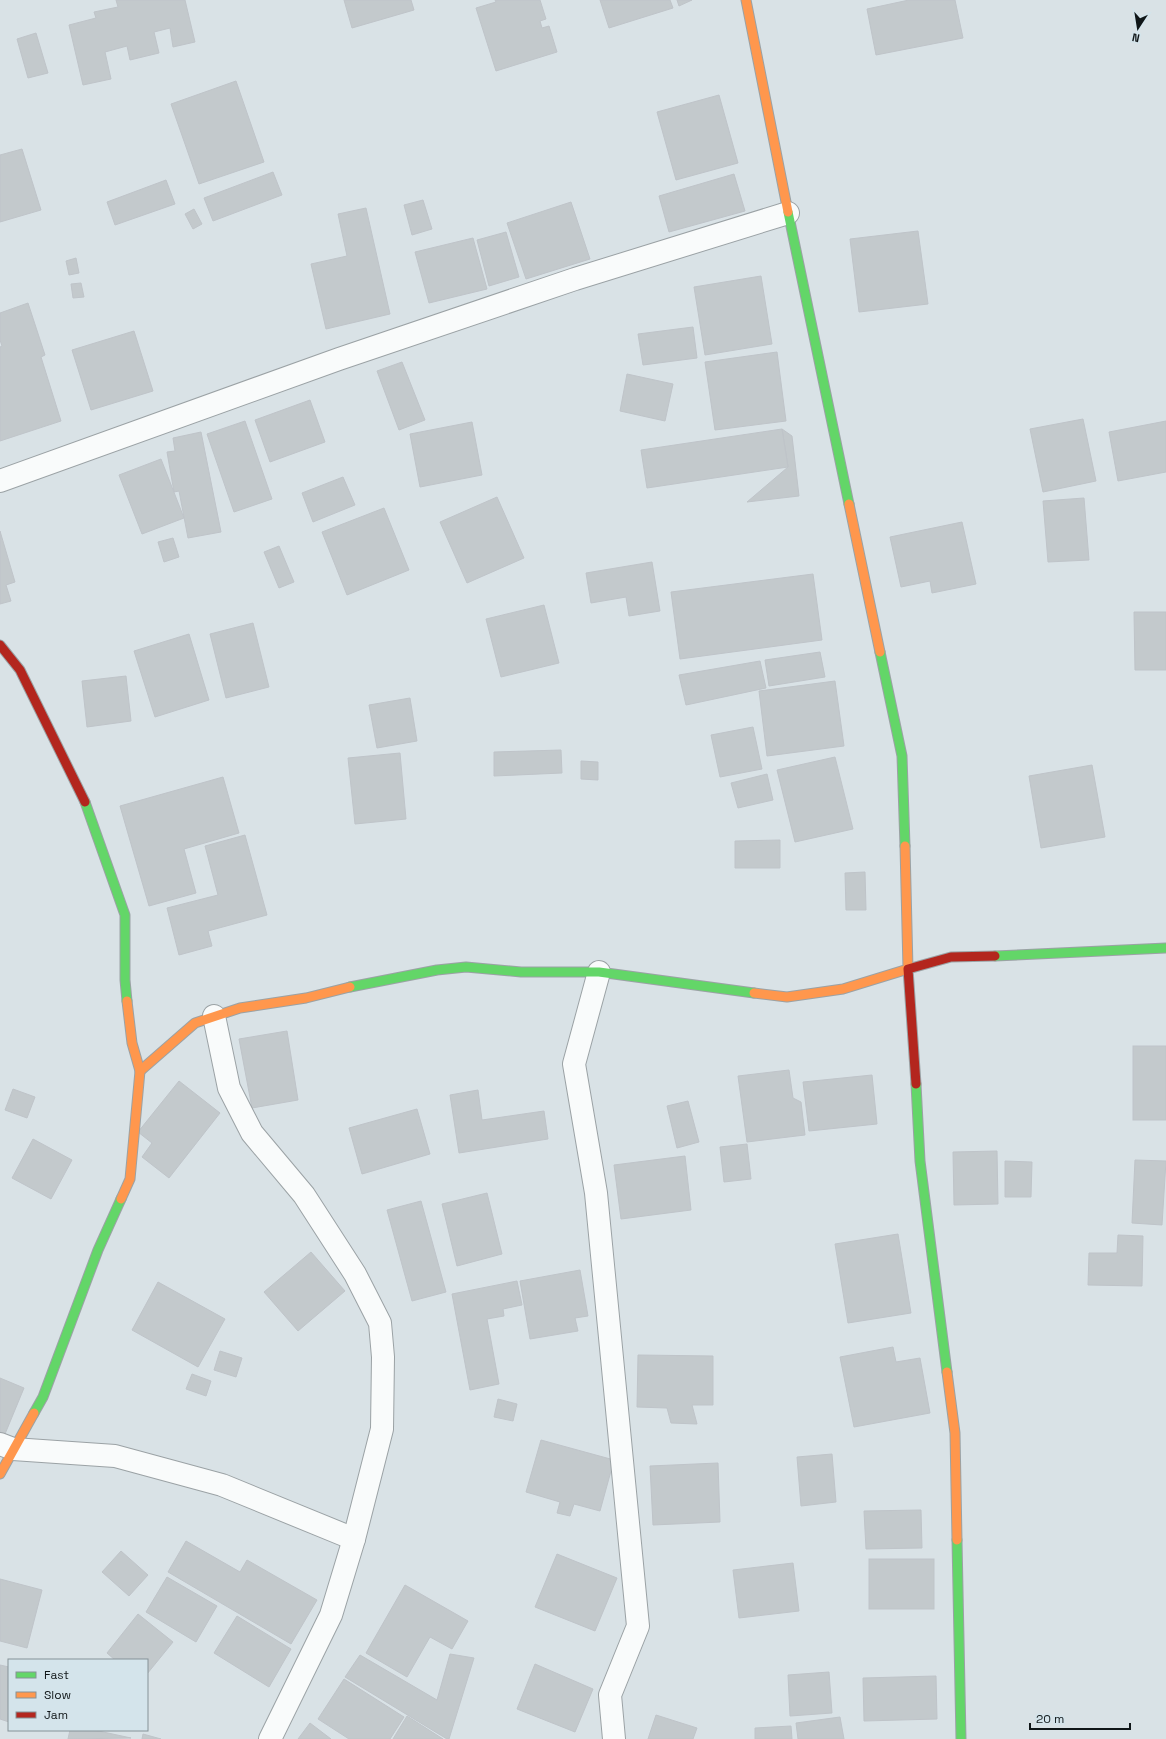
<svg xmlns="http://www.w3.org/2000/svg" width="1166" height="1739" font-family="'Space Grotesk',sans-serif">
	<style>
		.building { fill: #c3c9cc; stroke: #bfc4c9 }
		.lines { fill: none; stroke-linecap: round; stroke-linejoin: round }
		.street-casing { stroke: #9ba2a5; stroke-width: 24 }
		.fast-casing { stroke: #9ba2a5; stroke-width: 11 }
		.slow-casing { stroke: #9ba2a5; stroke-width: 11 }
		.jam-casing { stroke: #9ba2a5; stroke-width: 11 }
		.street { stroke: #f9fbfb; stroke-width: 22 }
		.fast { stroke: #63d668; stroke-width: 9 }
		.slow { stroke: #ff974d; stroke-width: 9 }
		.jam { stroke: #b3261e; stroke-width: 9 }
	</style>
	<rect width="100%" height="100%" fill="#d9e2e6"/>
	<g class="building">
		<polygon points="116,0 185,0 195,42 173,47 170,28 154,32 159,53 130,60 127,46 105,52 111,79 83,85 69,25 96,18 94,12 118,7"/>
		<polygon points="344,0 411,0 414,10 352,28"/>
		<polygon points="495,0 540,0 546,19 540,21 542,28 549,26 557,52 496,71 476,8 496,2"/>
		<polygon points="600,0 670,0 673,8 609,28"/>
		<polygon points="677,0 692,0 679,6"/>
		<polygon points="909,0 955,0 963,38 876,55 867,9"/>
		<polygon points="36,33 48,73 28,78 17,39"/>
		<polygon points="236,81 264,162 199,184 171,104"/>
		<polygon points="719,95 738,163 676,180 657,112"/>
		<polygon points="22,149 41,210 0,222 0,155"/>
		<polygon points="273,172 282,195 213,221 204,198"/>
		<polygon points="734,174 745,211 669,232 659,196"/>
		<polygon points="166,180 175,204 115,225 107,202"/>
		<polygon points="423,200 432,229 412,235 404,205"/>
		<polygon points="571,202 590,259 526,279 507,223"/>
		<polygon points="366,208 390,314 326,329 311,264 347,256 338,214"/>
		<polygon points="194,209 202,224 193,229 185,214"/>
		<polygon points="918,231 928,304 859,312 850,239"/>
		<polygon points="506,232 519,277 489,286 477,240"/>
		<polygon points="473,238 487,289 429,303 415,252"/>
		<polygon points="76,258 79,273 69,275 66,261"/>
		<polygon points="761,276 772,344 705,355 694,287"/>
		<polygon points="81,283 84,297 73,298 71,284"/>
		<polygon points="28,303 45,355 41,357 61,421 0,441 0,347 2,346 0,340 0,313"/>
		<polygon points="693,327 697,358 643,365 638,334"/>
		<polygon points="134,331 153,391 91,410 72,350"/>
		<polygon points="777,352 786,421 715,430 705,362"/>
		<polygon points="402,362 425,420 399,430 377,371"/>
		<polygon points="627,374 673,384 665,421 620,411"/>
		<polygon points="310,400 325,442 270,462 255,420"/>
		<polygon points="1083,419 1096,481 1043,492 1030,429"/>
		<polygon points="245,421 272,499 234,512 207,434"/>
		<polygon points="1166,421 1166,472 1118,481 1109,432"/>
		<polygon points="472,422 482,475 420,487 410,434"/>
		<polygon points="782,429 792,436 799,496 747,502 788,467"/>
		<polygon points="782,429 788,467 647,488 641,450"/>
		<polygon points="201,432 221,532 188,538 179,491 174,492 167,452 175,451 173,438"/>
		<polygon points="161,459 184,518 142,534 119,475"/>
		<polygon points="343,477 355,505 313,522 302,493"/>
		<polygon points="497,497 524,558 467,583 440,522"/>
		<polygon points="1084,498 1089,560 1048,562 1043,501"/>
		<polygon points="384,508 409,570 347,595 322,532"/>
		<polygon points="962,522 976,584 932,593 930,581 901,587 890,537"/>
		<polygon points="0,531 15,582 6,585 11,601 0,604"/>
		<polygon points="173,538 179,557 164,562 158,542"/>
		<polygon points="279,546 294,582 279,588 264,552"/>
		<polygon points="652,562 660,611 629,616 626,597 591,603 586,573"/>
		<polygon points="813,574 822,640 680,659 671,592"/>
		<polygon points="544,605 559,663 501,677 486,619"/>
		<polygon points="1134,612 1166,612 1166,670 1135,670"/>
		<polygon points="253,623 269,687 226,698 210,634"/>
		<polygon points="189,634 209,700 155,717 134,651"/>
		<polygon points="820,652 825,677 769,686 765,660"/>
		<polygon points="760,661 766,688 686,705 679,675"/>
		<polygon points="126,676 131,721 87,727 82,681"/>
		<polygon points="835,681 844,746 767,756 759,691"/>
		<polygon points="410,698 417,741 377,748 369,705"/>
		<polygon points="753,727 762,769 720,777 711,735"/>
		<polygon points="561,750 562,773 494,776 494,752"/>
		<polygon points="400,753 406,819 355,824 348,758"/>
		<polygon points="835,757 853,829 795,842 777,770"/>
		<polygon points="581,761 598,762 598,780 581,779"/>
		<polygon points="1092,765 1105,837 1041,848 1029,776"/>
		<polygon points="767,774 773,800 738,808 731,783"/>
		<polygon points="223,777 239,833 184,849 196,893 149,906 120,806"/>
		<polygon points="245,835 267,915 208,931 212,946 179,955 167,908 218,895 205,846"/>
		<polygon points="780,840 780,868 735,868 735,841"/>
		<polygon points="865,872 866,910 846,910 845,873"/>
		<polygon points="287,1031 298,1100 252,1108 239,1039"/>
		<rect x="1133" y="1046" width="33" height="74"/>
		<polygon points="789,1070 793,1098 801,1102 805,1135 747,1142 738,1076"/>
		<polygon points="872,1075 877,1124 809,1131 803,1082"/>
		<polygon points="179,1081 220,1113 169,1178 142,1157 152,1143 138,1132"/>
		<polygon points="13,1089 35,1097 27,1118 5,1110"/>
		<polygon points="478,1090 482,1120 544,1111 548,1139 459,1153 450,1095"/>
		<polygon points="688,1101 699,1142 677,1148 667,1106"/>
		<polygon points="417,1109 430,1154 362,1174 349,1128"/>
		<polygon points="33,1139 72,1160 51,1199 12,1178"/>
		<polygon points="747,1144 751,1179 724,1182 720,1147"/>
		<polygon points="997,1151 998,1204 954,1205 953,1152"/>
		<polygon points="685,1156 691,1210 621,1219 614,1165"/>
		<polygon points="1135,1160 1166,1161 1162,1225 1132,1223"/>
		<polygon points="1005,1161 1032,1162 1031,1197 1005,1197"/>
		<polygon points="487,1193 502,1254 457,1266 442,1204"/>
		<polygon points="421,1201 446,1292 412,1301 387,1210"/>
		<polygon points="898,1234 911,1313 848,1323 835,1244"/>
		<polygon points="1118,1235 1143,1236 1142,1286 1088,1285 1089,1253 1117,1253"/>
		<polygon points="311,1252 345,1291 298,1331 264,1292"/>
		<polygon points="580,1270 588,1316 575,1318 578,1331 530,1339 520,1281"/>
		<polygon points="517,1281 522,1305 503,1309 504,1316 487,1319 499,1384 470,1390 452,1294"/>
		<polygon points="158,1282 225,1319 198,1367 132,1330"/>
		<polygon points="893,1347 896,1362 920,1358 930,1413 854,1427 840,1357"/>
		<polygon points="220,1351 242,1358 236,1377 214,1370"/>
		<polygon points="638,1355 713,1356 713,1405 692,1405 697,1424 671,1423 667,1408 637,1407"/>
		<polygon points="192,1374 211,1381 206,1396 186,1389"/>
		<polygon points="0,1378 24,1388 5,1434 0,1432"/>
		<polygon points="498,1399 517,1404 513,1421 494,1417"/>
		<polygon points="541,1440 614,1460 600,1511 574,1504 570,1516 557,1513 560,1502 526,1492"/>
		<polygon points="832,1454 836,1502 801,1506 797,1457"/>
		<polygon points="718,1463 720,1522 653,1525 650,1466"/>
		<polygon points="921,1510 922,1548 866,1549 864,1511"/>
		<polygon points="186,1541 240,1572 247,1560 317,1600 291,1644 168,1572"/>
		<polygon points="121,1551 148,1575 129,1596 102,1572"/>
		<polygon points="557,1554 617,1578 595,1631 535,1607"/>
		<rect x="869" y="1559" width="65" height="50"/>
		<polygon points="793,1563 799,1611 739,1618 733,1570"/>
		<polygon points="167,1577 217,1606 196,1642 146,1612"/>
		<polygon points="0,1579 42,1590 27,1648 0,1641"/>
		<polygon points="405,1585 468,1621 452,1649 430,1637 407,1677 366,1653"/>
		<polygon points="138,1614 173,1642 147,1674 147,1660 115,1660 107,1653"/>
		<polygon points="237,1616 291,1649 269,1687 214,1653"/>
		<polygon points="450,1654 474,1658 449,1739 447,1739 345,1677 360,1655 437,1700"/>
		<polygon points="535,1664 593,1689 575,1732 517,1709"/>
		<polygon points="0,1665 9,1667 9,1722 0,1719"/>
		<polygon points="829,1672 832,1713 790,1716 788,1675"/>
		<polygon points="936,1676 937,1719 864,1721 863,1678"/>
		<polygon points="344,1679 404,1717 390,1739 349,1739 318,1719"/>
		<polygon points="656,1715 697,1728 693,1739 648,1739"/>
		<polygon points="407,1716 443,1739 393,1739"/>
		<polygon points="840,1717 844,1739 798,1739 796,1723"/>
		<polygon points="310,1723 331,1739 298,1739"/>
		<polygon points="791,1726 792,1739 755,1739 755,1728"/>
		<polygon points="70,1730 94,1730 131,1738 68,1739"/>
		<polygon points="143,1734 161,1739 142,1739"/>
	</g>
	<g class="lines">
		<g class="street-casing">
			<g id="street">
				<polyline points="0,481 339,359 575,279 788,213"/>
				<polyline points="599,972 574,1064 596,1193 638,1626 610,1695 614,1739"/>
				<polyline points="214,1016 229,1088 252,1133 304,1195 355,1274 380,1323 383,1357 382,1429 354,1539 331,1615 270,1739"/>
				<polyline points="0,1444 13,1449 115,1456 222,1485 354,1539"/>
			</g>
		</g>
		<g class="fast-casing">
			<g id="fast">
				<polyline points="788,212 849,504"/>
				<polyline points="880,652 902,756 905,846"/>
				<polyline points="85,802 125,915 125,980 127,1001"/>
				<polyline points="995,956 1166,948"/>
				<polyline points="350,987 437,970 466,967 521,972 599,972 754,993"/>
				<polyline points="916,1084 920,1161 947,1372"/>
				<polyline points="34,1413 43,1397 98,1250 121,1199"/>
				<polyline points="957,1540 961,1739"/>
			</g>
		</g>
		<g class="slow-casing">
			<g id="slow">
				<polyline points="746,0 788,212"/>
				<polyline points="849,504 880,652"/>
				<polyline points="754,993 787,997 843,989 908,969 905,846"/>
				<polyline points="140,1071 195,1023 240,1008 306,998 350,987"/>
				<polyline points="121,1199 130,1179 140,1071 132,1043 127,1001"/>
				<polyline points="947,1372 955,1433 957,1540"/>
				<polyline points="0,1474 34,1413"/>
			</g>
		</g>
		<g class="jam-casing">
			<g id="jam">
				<polyline points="0,645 20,670 85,802"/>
				<polyline points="916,1084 908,969 951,957 995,956"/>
			</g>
		</g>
		<use href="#street" class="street"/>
		<use href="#fast" class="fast"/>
		<use href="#slow" class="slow"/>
		<use href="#jam" class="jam"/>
	</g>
	<rect x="8" y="1659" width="140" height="72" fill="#d4e4eb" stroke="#869297"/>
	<rect x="16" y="1672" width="20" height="6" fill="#63d668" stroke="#869297"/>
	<text x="44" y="1679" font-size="12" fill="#101618">Fast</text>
	<rect x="16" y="1692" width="20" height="6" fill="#ff974d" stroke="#869297"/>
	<text x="44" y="1699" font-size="12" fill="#101618">Slow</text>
	<rect x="16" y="1712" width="20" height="6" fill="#b3261e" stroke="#869297"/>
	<text x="44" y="1719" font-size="12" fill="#101618">Jam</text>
	<g transform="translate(1138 28) rotate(192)" stroke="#d4e4eb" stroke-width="3" paint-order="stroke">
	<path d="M0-3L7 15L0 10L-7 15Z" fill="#101618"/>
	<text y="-6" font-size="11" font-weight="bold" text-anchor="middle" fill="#101618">N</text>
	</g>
	<path d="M1030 1723v6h100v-6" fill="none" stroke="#101618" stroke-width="2"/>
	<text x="1036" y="1723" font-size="12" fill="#101618" stroke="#d4e4eb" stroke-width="3" paint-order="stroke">20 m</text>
</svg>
